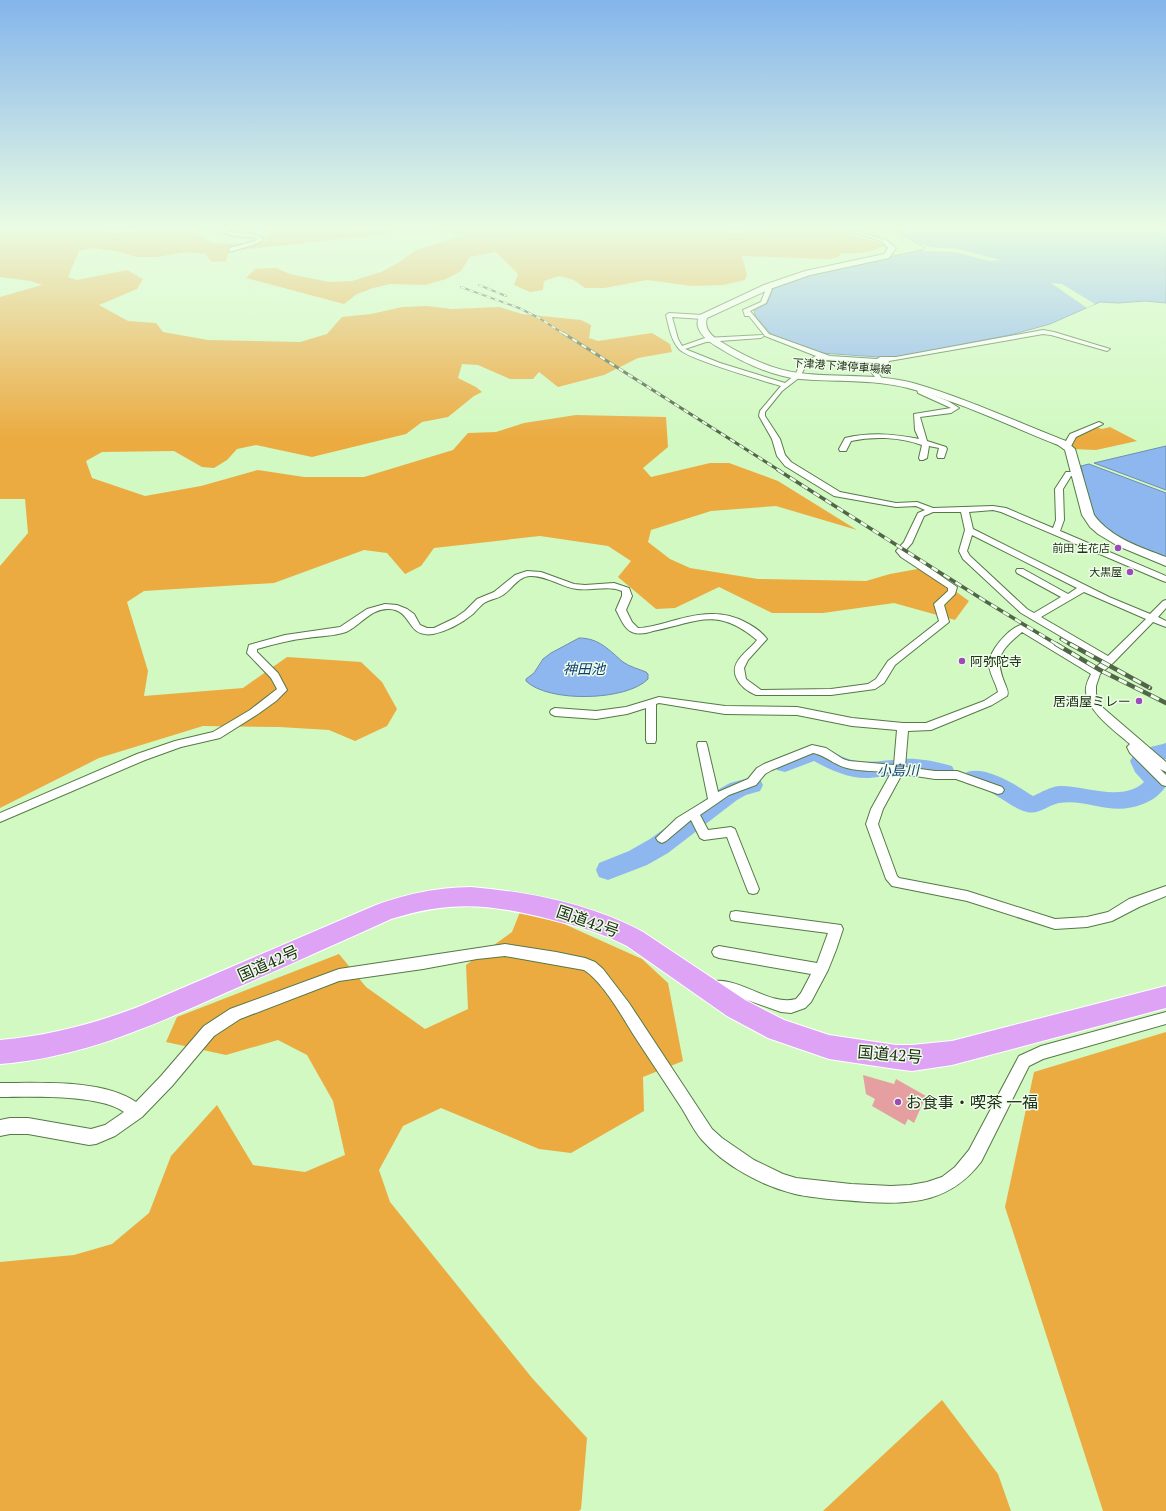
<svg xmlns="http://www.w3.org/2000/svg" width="1166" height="1511" font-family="'PT Serif','Noto Sans JP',serif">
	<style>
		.green { fill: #ebab41 }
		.water { fill: #8fb7ef; stroke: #6e8eaf }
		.pier { fill: #d1f9c1 }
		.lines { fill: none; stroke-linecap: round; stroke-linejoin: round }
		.river { fill: #8fb7ef; fill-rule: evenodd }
		.building { fill: #e69fa1 }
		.street-casing { stroke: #567947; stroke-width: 2 }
		.secondary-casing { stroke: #567947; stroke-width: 2 }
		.highway-casing { stroke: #fff; stroke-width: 2 }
		.street { fill: #fff; fill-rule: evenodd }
		.secondary { fill: #fff; fill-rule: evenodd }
		.highway { fill: #dfa3f6; fill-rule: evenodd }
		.rail-far3-casing { stroke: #506647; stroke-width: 2 }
		.rail-far2-casing { stroke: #506647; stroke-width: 3 }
		.rail-far1-casing { stroke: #506647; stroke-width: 3.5 }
		.rail-casing { stroke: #506647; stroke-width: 4.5 }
		.rail-far3 { stroke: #eefee8; stroke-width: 1.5; stroke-dasharray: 4.5; stroke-linecap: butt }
		.rail-far2 { stroke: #eefee8; stroke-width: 2; stroke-dasharray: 5.5; stroke-linecap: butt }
		.rail-far1 { stroke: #eefee8; stroke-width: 2.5; stroke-dasharray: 7; stroke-linecap: butt }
		.rail { stroke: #eefee8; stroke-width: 3; stroke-dasharray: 9; stroke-linecap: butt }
		.poi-dot { fill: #9e4bba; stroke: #eefee8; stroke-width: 1.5 }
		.labels { text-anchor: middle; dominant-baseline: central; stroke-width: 3; stroke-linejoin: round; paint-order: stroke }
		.far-street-label { font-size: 11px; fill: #202f1a; stroke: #eefee8 }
		.far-poi-label { font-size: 11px; fill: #202f1a; stroke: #eefee8; text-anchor: end }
		.poi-label { font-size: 13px; fill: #202f1a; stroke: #eefee8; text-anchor: start }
		.water-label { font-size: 14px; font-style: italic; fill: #113d77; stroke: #eefee8 }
		.near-street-label { font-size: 16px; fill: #202f1a; stroke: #eefee8 }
		.near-poi-label { font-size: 16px; fill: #202f1a; stroke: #eefee8; text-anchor: start }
	</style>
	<rect width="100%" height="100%" fill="#d1f9c1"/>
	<g class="green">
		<path d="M0 227H106L98 228V231L114 233 149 231 159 227H195C197 231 200 236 204 239 218 247 248 243 263 241L269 233 265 230 232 232 229 229 233 227H394L396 231 379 235 229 251 226 261 212 262 205 254 186 252 157 257H137L116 251 92 248 79 251 68 277 77 280 127 270 143 279 137 289 99 305 128 321 156 323 163 332 208 340 300 342 327 334 342 317 371 314 402 307 427 306 452 309 499 307 522 314 581 320 591 325 589 338 598 341 652 333 670 344 672 352 638 358 604 375 558 387 539 372 533 379H510L478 365 462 364 458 378 476 387 482 392 474 396 448 417 422 422 406 434 312 457 256 445 237 449 227 460 214 468 202 467 174 451 102 452 86 461 92 478 145 496 201 486 258 470 304 477H364L453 450 468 433 496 432 524 423 576 415 666 417 668 447 643 468 651 477 710 463H729L778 481 857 530 776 506 711 511 651 530 648 542 670 559 690 568 758 579 866 581 890 574 923 568 969 601 955 620 894 603 823 613H772L719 587 675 608 656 609 618 577 631 561 608 546 540 536 434 548 421 566 405 574 387 553 364 550 274 583 144 591 127 602 148 671 144 696 243 688 287 657 361 662 382 682 397 709 387 726 355 741 329 730 279 727 203 726 99 758 0 808V566L28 533 25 499H0V297L42 285 31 281 0 277Z"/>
		<path d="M420 227H712L728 232 741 234 758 227H831L885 245C871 253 858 254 842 253L838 257 830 259 742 256 747 275 745 280 723 285 692 286 647 280 604 288H585L574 280 559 276 544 281 543 290 530 292 514 285 518 274 496 252 470 257 461 271 446 279 425 285 390 284 373 288 357 294 344 304 246 278 255 269 276 268 290 274 329 282 352 281 381 272 398 263 416 250 463 236Z"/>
		<polygon points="1096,427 1102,429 1110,427 1137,441 1096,450 1072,449 1071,445 1075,436"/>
		<polygon points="520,912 553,919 642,959 668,983 683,1061 643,1077 644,1111 571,1153 539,1149 441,1108 403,1126 379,1170 390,1202 532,1378 587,1438 581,1509 579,1511 0,1511 0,1262 74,1255 112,1244 149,1213 171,1156 217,1105 253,1165 305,1172 345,1155 333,1101 307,1055 278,1040 226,1055 166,1042 177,1017 339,954 366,987 425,1029 468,1009 466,965 512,932"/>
		<polygon points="1166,1032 1166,1511 1103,1511 1005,1207 1034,1072"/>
		<polygon points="942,1400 998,1474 1011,1511 823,1511"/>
	</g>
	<g class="water">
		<polygon points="890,227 1166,227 1166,303 1145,301 1118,303 1100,302 1050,324 1014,334 893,358 821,353 771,334 755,315 754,310 767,304 773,288 804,276 925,249 925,248"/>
		<polygon points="1166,446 1166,490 1094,463"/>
		<path d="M1089 464 1166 493V559C1145 550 1108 537 1095 517 1088 507 1084 479 1081 466Z"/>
		<path d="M579 638C599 638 609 650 623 662 630 667 639 669 646 672L648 674V679C627 701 548 703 526 681V679L534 673 543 659 551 653Z"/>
	</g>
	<g class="pier">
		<polygon points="920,244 930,247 959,249 1000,260 989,261 955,252 922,251 926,248"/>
		<polygon points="1051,283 1062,284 1095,304 1087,308"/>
	</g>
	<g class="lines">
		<g class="river">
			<path d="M1166 743V759L1153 763 1166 779V786C1160 795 1153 800 1143 804 1111 817 1087 798 1059 803 1048 805 1039 815 1027 812 1014 809 1002 798 990 792 983 788 975 786 967 784L964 778 967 772C987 766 1016 785 1033 796 1042 792 1050 787 1059 786 1085 785 1122 803 1144 782L1135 772 1130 761C1137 748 1153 747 1166 743Z"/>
			<path d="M812 745C827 745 838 757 852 760 868 764 887 760 904 759 919 758 938 762 952 766L955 772 952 778C937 782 922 776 906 775 894 775 881 777 869 778 850 779 830 770 814 761L785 772 777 770 774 764 777 758Z"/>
			<polygon points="752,777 760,779 763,785 760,791 746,795 737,800 668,853 647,865 608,880 599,877 596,870 599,863 629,851 650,839 721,788 730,783"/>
		</g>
	</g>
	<polygon class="building" points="863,1075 894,1084 896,1079 926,1096 914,1123 908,1119 905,1125 872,1106 875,1099 866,1094"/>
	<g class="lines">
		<g class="street-casing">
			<g id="street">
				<polygon points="228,227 233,227 226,231 229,232 254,234 263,238 259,243 230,252 229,248 255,241 258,238 233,236 220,231"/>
				<polygon points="840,227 846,227 887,241 883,242"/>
				<path d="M767 285 772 289 766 303 750 311 769 334 830 356 877 359 880 357H896L1043 330 1054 332 1110 349 1107 351 1051 335 1043 334 889 361 888 364 876 370 883 380 880 382 878 381 869 369 880 363 819 359 805 367 800 377 782 391 765 412V416L780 439 785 455 791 462 840 492 896 503 917 502 933 508 993 506 1006 508 1053 528 1056 520 1055 489 1066 472H1080V476H1071L1063 489 1064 520 1060 531 1166 576V582L1163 581 1001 512 993 510 969 512 973 529 1109 597 1150 614 1163 601 1166 600V608L1158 617 1166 621V627L1153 622 1113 663 1100 674 1096 686V694L1102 707 1166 762V772L1160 769 1166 775V786L1162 785 1130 753 1127 747 1130 744C1116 732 1087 711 1086 692 1085 686 1088 680 1091 674L1022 632C1000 651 994 657 1005 684 1007 689 1009 692 1007 696L992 705 931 730 908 731 905 767 935 771H957L1002 787 1004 790 1002 793 998 794 956 779H935L902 774 883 809 878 824 897 876 899 878 967 891 1055 919 1087 917 1108 912 1129 899 1166 886V896L1139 907 1112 921 1087 927 1055 929 967 901 892 886 886 879 866 824 871 809 891 773C877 770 861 772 847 768 834 765 825 755 813 753L772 770 765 774 756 785 729 795 700 815 708 830 731 827 735 829 759 889 757 893 753 894 749 893 747 889 727 837 704 840 700 838 691 820 666 841 662 843 658 841 656 838 677 818 708 799 697 745 698 742H706L707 745 718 792 748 779 757 768 764 764 812 745 826 748 843 759 849 761 894 765 897 730 852 726 797 715 725 714 659 703 656 704V740L655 743H647L646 740V708L627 714 596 719 555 716 551 714 550 712 551 710 555 708 596 711 626 707 659 697 725 706 797 707 852 718 903 723H926L984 701 998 692C996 683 990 675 989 665 988 652 1009 628 1021 625L1095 668 1103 661 1021 613 963 559 959 551 965 530 961 512H933L924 516 912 543 905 551 957 587 955 594 944 605 949 622 895 665 884 683 875 689 831 695H756C749 692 741 687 737 679 728 662 748 652 757 640 716 606 698 622 653 631 647 633 639 635 632 632 624 629 620 617 616 610L622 596V591C608 585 592 591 577 589 561 587 546 575 530 576 519 576 512 589 503 595 497 599 490 599 484 603 480 606 477 610 473 614 462 623 447 631 433 634 406 638 413 610 389 609 371 608 361 625 346 632 335 636 320 636 307 638 290 640 274 644 257 649V652L278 673 287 690 276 701 258 714 220 738 181 747 145 760 0 822V813L137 754 175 741 213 732 250 710 277 689 271 678 247 653 249 645 285 635 340 627 367 609 385 604 397 605 407 609 414 614 420 625 427 628H434L455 618 465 611 477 599 494 592 515 575 527 571 541 572 574 584 585 585 614 583 629 588 632 596 626 610 632 622 638 628C647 628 656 625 665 623 692 615 719 608 745 622 753 626 762 632 767 639L748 660 744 668 746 679 761 690 831 689 868 684 876 679 888 661 939 621 934 604 948 591V588L901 557 896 551 904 542 918 513 925 510 916 506 896 507 834 496 785 466 777 456 772 439 759 416 760 411 781 386C764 381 687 359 679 349 671 340 669 327 666 315L669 313 703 315 706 317 703 319 672 317 678 339 682 346 705 338 763 335 764 336 761 338 706 342 685 349 720 363 785 383 795 375 800 365 816 356 765 336 749 316H745L743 310 761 302 766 289 764 287ZM972 535 1077 588 1068 594 1023 569H1017L1016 571 1017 573 1061 597 1034 613 1027 609 970 556 967 551ZM1084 592 1146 619 1108 656 1041 617Z"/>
				<path d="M920 386 923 388V391L948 401 959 408 951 413 920 417 927 441 946 447 947 449 944 458H938L937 456 939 448 929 446 927 458 923 460H920L919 458 922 445C900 437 873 436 851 441L846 451H840L839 449 845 438C871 432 894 434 919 439L915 430 914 414 951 408 918 393 917 388Z"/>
				<polygon points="1099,422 1103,424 1101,425 1076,437 1070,448 1064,448 1063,446 1070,434"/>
				<path d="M736 911 841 925 843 929 836 950 828 970 811 1002 805 1008 791 1013 781 1012 733 995 706 991 704 987 706 983C736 972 767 1007 796 999L801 993 811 974 719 958 714 956 712 952 714 948 719 946 817 963 828 933 736 921 731 920 730 916 731 912Z"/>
				<path d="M505 944 556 952 585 958 595 962 603 969 629 1003 712 1129 722 1138 754 1160 783 1174 796 1178 851 1184 891 1186 910 1185 927 1182 942 1177 955 1167 969 1150 1019 1056 1041 1046 1166 1012V1024L1043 1059 1029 1066 981 1162C951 1201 914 1205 867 1202 845 1200 817 1199 795 1194 762 1186 725 1166 702 1140 694 1131 688 1118 681 1107 665 1083 649 1058 633 1034 622 1016 602 981 584 970L505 956 477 959 423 969 339 981 240 1019 214 1036 172 1086 142 1117 115 1136 96 1144 89 1145 28 1134H10L0 1136V1120L10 1118H28L91 1129 105 1125 124 1112C99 1094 31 1097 0 1097V1083C39 1083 103 1079 136 1102L161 1076 204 1026 230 1009 339 969Z"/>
			</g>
		</g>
		<g class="secondary-casing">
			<path id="secondary" d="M885 239 896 248 889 258 810 275 770 289 707 318C703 330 714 338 723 343 746 357 773 370 799 373 837 378 876 373 913 383 965 398 1015 421 1066 441L1075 449 1094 515C1111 538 1140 547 1166 557V566L1118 546 1098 534 1090 527 1082 515 1065 450 1058 445C1010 426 958 401 908 388 873 379 836 382 800 379 770 376 740 361 716 346 705 339 692 328 700 315L764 285 805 271 884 254 888 248 881 241Z"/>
		</g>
		<g class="highway-casing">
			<path id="highway" d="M471 887C530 892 591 904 643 932L745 1000 784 1020 829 1035 896 1045H912L952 1041 1166 986V1008L952 1065 912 1071 896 1069 829 1059 768 1038 727 1016 627 946C602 933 577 926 549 919 490 904 451 900 391 919 336 944 280 969 225 993 152 1026 80 1058 0 1064V1040C48 1036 93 1024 138 1007L376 905C410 893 435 888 471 887Z"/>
		</g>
		<use href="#street" class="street"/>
		<use href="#secondary" class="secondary"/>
		<use href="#highway" class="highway"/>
		<g class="rail-far3-casing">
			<g id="rail-far3">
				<polyline points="479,285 506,296"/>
				<polyline points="461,287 519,308 539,318 564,334"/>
			</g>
		</g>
		<g class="rail-far2-casing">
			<polyline id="rail-far2" points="563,333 780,471"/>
		</g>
		<g class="rail-far1-casing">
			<g id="rail-far1">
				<polyline points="778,470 985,601 1058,645"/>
				<polyline points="1061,639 1071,645"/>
			</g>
		</g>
		<g class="rail-casing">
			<g id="rail">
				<polyline points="1056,644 1100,670 1166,703"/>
				<polyline points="1070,644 1150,688"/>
			</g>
		</g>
		<use href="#rail-far3" class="rail-far3"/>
		<use href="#rail-far2" class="rail-far2"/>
		<use href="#rail-far1" class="rail-far1"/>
		<use href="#rail" class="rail"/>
	</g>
	<linearGradient id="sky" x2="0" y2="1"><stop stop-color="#84b5eb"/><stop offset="0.52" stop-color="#eafce3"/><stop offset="1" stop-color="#eafce3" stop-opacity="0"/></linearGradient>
	<rect width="1166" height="438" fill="url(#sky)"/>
	<g class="poi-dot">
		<circle cx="1118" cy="548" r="4"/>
		<circle cx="1130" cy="572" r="4"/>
		<circle cx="962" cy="661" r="4"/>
		<circle cx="1139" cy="701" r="4"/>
		<circle cx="898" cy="1102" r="4"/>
	</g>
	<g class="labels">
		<g class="far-street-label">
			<text transform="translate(842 366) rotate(4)">下津港下津停車場線</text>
		</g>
		<g class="far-poi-label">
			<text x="1110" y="548">前田 生花店</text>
			<text x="1122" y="572">大黒屋</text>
		</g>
		<g class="poi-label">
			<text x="970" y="661">阿弥陀寺</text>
			<text x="1131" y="701" text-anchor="end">居酒屋ミレー</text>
		</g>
		<g class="water-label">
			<text x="584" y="668">神田池</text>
			<text transform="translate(898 770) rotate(-1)">小島川</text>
		</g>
		<g class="near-street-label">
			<text transform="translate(588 921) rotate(19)">国道42号</text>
			<text transform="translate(268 963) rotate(-24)">国道42号</text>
			<text transform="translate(890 1054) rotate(5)">国道42号</text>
		</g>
		<g class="near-poi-label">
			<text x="906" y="1102">お食事・喫茶 一福</text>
		</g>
	</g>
</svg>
